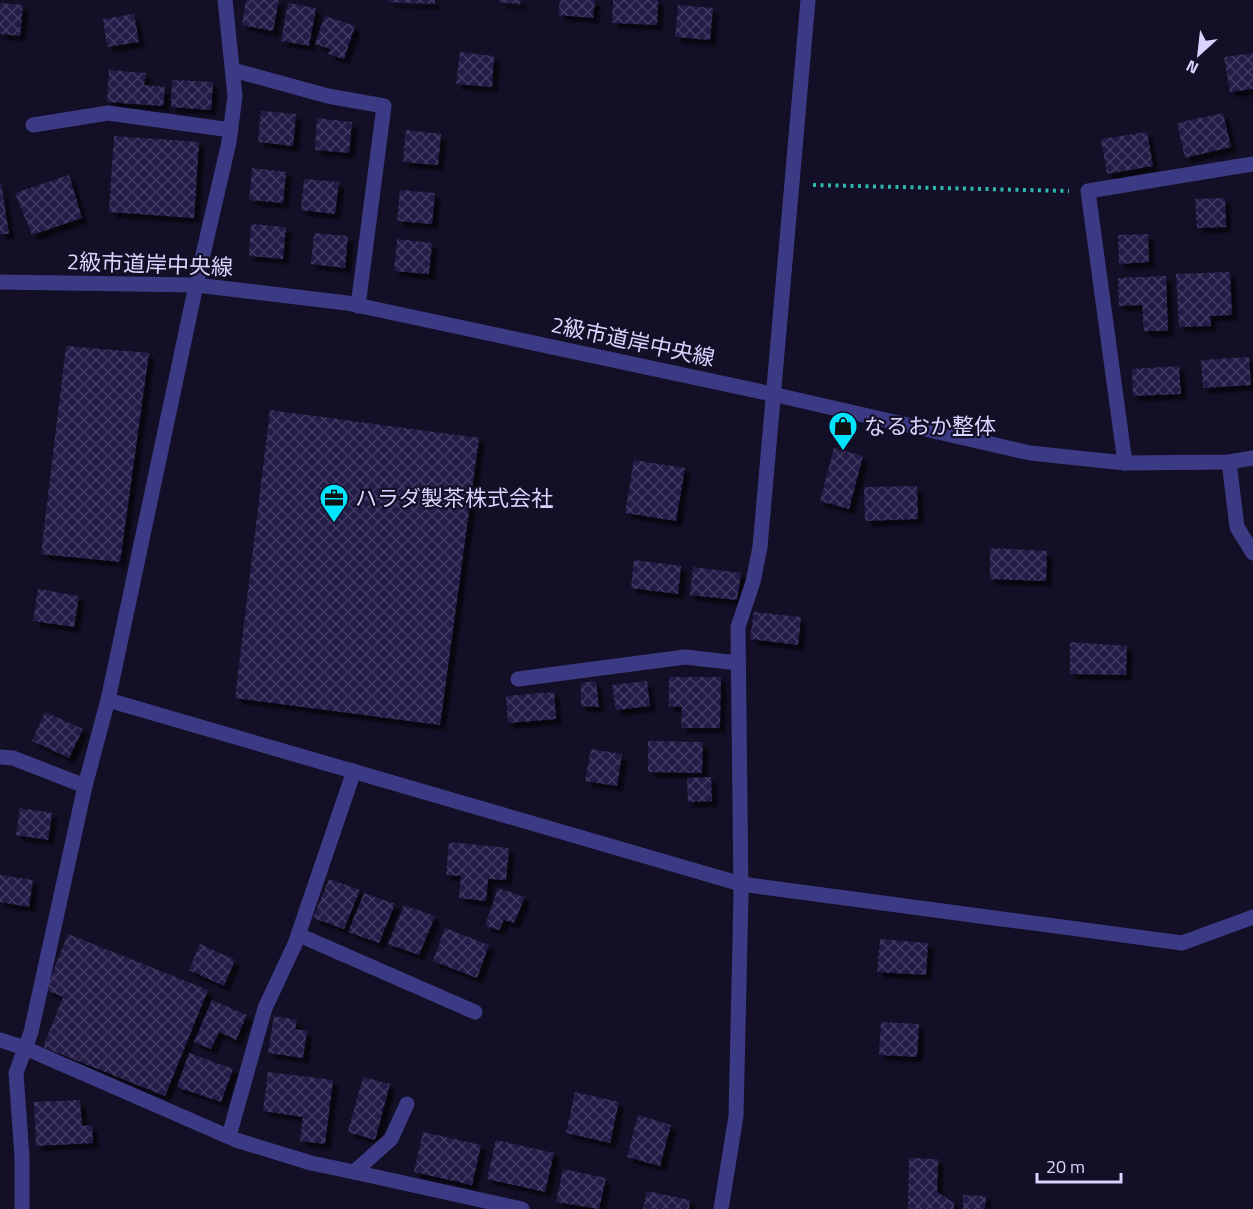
<svg xmlns="http://www.w3.org/2000/svg" width="1253" height="1209" font-family="'Titillium Web','Noto Sans JP',sans-serif">
	<style>
		.building { fill: url(#building-cross-hatch); filter: url(#shadow) }
		.lines { fill: none; stroke-linecap: round; stroke-linejoin: round }
		.path { stroke: #2fb8b0; stroke-width: 4; stroke-dasharray: 3 4.5; stroke-linecap: butt }
		.service { stroke: #3d3a85; stroke-width: 15 }
		.minor { stroke: #3d3a85; stroke-width: 15 }
		.tertiary { stroke: #3d3a85; stroke-width: 15 }
		.labels { text-anchor: middle; dominant-baseline: central; stroke-width: 4.5; stroke-linejoin: round; paint-order: stroke }
		.street-label { font-size: 22px; fill: #d9d4ff; stroke: #130f26 }
		.poi-label { font-size: 22px; fill: #d9d4ff; stroke: #130f26; text-anchor: start }
	</style>
	<defs>
		<pattern id="building-cross-hatch" width="8" height="8" patternUnits="userSpaceOnUse" patternTransform="scale(1.5)"><rect width="8" height="8" fill="#241b47"/><path d="M0 0l8 8M0 8l8-8" fill="none" stroke="#433b63"/></pattern>
		<filter id="shadow"><feDropShadow dx="5.5" dy="5.5" stdDeviation="1.5" flood-color="#0009"/></filter>
	</defs>
	<rect width="100%" height="100%" fill="#130f26"/>
	<g class="building">
		<polygon points="246,0 279,0 273,31 242,25"/>
		<polygon points="388,0 435,0 435,4 388,2"/>
		<polygon points="499,0 521,0 520,4 499,2"/>
		<polygon points="560,0 595,0 593,18 558,15"/>
		<polygon points="613,0 658,0 657,25 612,23"/>
		<polygon points="0,3 23,5 20,36 0,34"/>
		<polygon points="288,3 316,8 309,46 281,41"/>
		<polygon points="678,5 713,8 710,40 675,37"/>
		<polygon points="134,14 139,42 107,47 103,19"/>
		<polygon points="325,16 355,26 344,59 328,54 330,49 315,44"/>
		<polygon points="460,52 494,56 492,87 456,84"/>
		<polygon points="1253,53 1253,89 1230,92 1224,57"/>
		<polygon points="109,70 146,73 144,85 165,87 163,106 107,102"/>
		<polygon points="172,80 213,82 211,110 171,107"/>
		<polygon points="261,111 296,114 293,146 258,142"/>
		<polygon points="1223,113 1231,147 1185,158 1177,123"/>
		<polygon points="317,118 352,122 349,153 315,150"/>
		<polygon points="406,130 441,134 438,165 403,162"/>
		<polygon points="1147,132 1153,166 1107,174 1101,139"/>
		<polygon points="114,136 199,142 194,218 109,212"/>
		<polygon points="252,168 286,172 283,203 249,200"/>
		<polygon points="69,175 82,218 32,235 15,193"/>
		<polygon points="304,179 339,182 335,214 301,210"/>
		<polygon points="0,183 1,183 9,234 0,234"/>
		<polygon points="400,190 435,193 432,224 397,221"/>
		<polygon points="1225,198 1226,227 1197,228 1195,199"/>
		<polygon points="251,224 286,227 283,259 249,256"/>
		<polygon points="314,233 348,236 345,268 311,264"/>
		<polygon points="1148,234 1149,262 1119,264 1118,235"/>
		<polygon points="397,239 432,243 429,274 394,271"/>
		<polygon points="1230,272 1232,315 1210,316 1211,326 1179,327 1176,274"/>
		<polygon points="1166,276 1168,331 1144,331 1142,305 1119,306 1118,278"/>
		<polygon points="66,346 149,353 120,562 41,554"/>
		<polygon points="1249,357 1251,385 1203,388 1201,360"/>
		<polygon points="1179,366 1181,394 1133,396 1132,369"/>
		<polygon points="270,410 479,438 440,725 235,698"/>
		<polygon points="834,448 863,456 849,509 820,501"/>
		<polygon points="634,460 685,468 676,521 625,513"/>
		<polygon points="917,486 918,519 865,521 864,487"/>
		<polygon points="990,548 1047,551 1046,581 990,579"/>
		<polygon points="634,560 681,566 678,594 631,588"/>
		<polygon points="693,567 741,573 737,600 690,595"/>
		<polygon points="38,589 79,596 74,627 33,621"/>
		<polygon points="754,612 801,617 798,645 750,639"/>
		<polygon points="1070,642 1127,646 1126,675 1070,674"/>
		<polygon points="669,677 721,677 720,728 681,728 682,707 669,706"/>
		<polygon points="596,681 599,707 581,706 581,683"/>
		<polygon points="647,681 650,706 616,710 612,685"/>
		<polygon points="554,692 556,719 508,723 506,696"/>
		<polygon points="45,712 83,729 69,758 32,741"/>
		<polygon points="648,741 703,742 702,773 648,772"/>
		<polygon points="591,749 622,754 617,786 585,781"/>
		<polygon points="711,777 712,801 688,802 687,778"/>
		<polygon points="20,808 52,813 48,840 16,835"/>
		<polygon points="449,842 509,848 506,880 488,879 486,901 459,898 461,876 446,875"/>
		<polygon points="0,875 33,880 29,907 0,902"/>
		<polygon points="329,879 360,890 344,929 313,918"/>
		<polygon points="498,888 525,897 514,923 504,920 499,930 485,926"/>
		<polygon points="364,893 395,904 379,943 348,932"/>
		<polygon points="404,905 435,916 419,955 388,944"/>
		<polygon points="445,928 489,945 477,978 433,961"/>
		<polygon points="68,934 208,990 165,1096 43,1047 63,997 46,990"/>
		<polygon points="880,939 928,943 926,975 877,972"/>
		<polygon points="200,944 235,960 224,986 189,970"/>
		<polygon points="212,1000 247,1015 236,1040 219,1032 211,1049 194,1042"/>
		<polygon points="274,1016 297,1020 295,1029 307,1031 303,1058 268,1053"/>
		<polygon points="881,1022 919,1024 917,1057 879,1055"/>
		<polygon points="189,1053 233,1069 221,1102 177,1087"/>
		<polygon points="268,1072 333,1080 325,1144 300,1141 303,1117 263,1111"/>
		<polygon points="363,1077 390,1084 375,1140 348,1132"/>
		<polygon points="575,1092 619,1102 610,1143 566,1133"/>
		<polygon points="80,1100 82,1126 92,1125 93,1143 36,1146 34,1102"/>
		<polygon points="638,1115 671,1125 660,1166 627,1157"/>
		<polygon points="423,1132 481,1145 472,1185 414,1172"/>
		<polygon points="496,1140 554,1153 545,1192 487,1179"/>
		<polygon points="909,1158 938,1159 937,1192 954,1203 954,1209 908,1209"/>
		<polygon points="563,1169 606,1178 599,1209 556,1202"/>
		<polygon points="647,1191 690,1200 689,1209 643,1209"/>
		<polygon points="963,1195 986,1196 985,1209 963,1209"/>
	</g>
	<g class="lines">
		<polyline class="path" points="813,185 1069,191"/>
		<g class="service">
			<polyline points="233,70 328,96 384,106 358,306"/>
			<polyline points="33,125 108,113 231,130"/>
			<polyline points="1125,463 1088,191 1253,164"/>
			<polyline points="299,935 475,1012"/>
			<polyline points="229,1136 265,1008 295,944 354,771"/>
			<polyline points="354,1172 522,1209"/>
			<polyline points="354,1172 391,1139 407,1104"/>
		</g>
		<g class="minor">
			<polyline points="1229,462 1237,527 1253,553"/>
			<polyline points="518,679 685,657 738,663"/>
			<polyline points="108,700 741,884 1182,943 1253,917"/>
			<polyline points="0,757 13,758 85,786"/>
			<polyline points="0,1040 25,1048 236,1140 311,1163 354,1172"/>
			<polyline points="22,1209 22,1157 16,1073 31,1032 85,786 108,700 196,285 229,142 235,96 225,0"/>
			<polyline points="721,1209 736,1116 741,895 738,627 753,582 760,547 808,0"/>
		</g>
		<polyline class="tertiary" points="0,282 196,285 347,303 772,394 1030,453 1125,463 1229,462 1253,458"/>
	</g>
	<defs>
		<g id="shop-pin" transform="scale(1.5)"><path d="M0 17L-7.5 6A9.5 9.5 0 1 1 7.5 6Z" fill="#00e5ff" stroke="#130f26"/><path d="M-5-2.5h2.3a2.7 3.5 0 0 1 5.4 0H5L5.5 6h-11ZM-1.5-2.5h3a1.5 2.3 0 0 0-3 0Z" fill="#111"/></g>
		<g id="office-pin" transform="scale(1.5)"><path d="M0 17L-7.5 6A9.5 9.5 0 1 1 7.5 6Z" fill="#00e5ff" stroke="#130f26"/><path d="M-6-3h4V-5.5h4V-3h4V5H-6ZM-1-4.5V-3h2v-1.5ZM-6 0V1H6V0Z" fill="#111"/></g>
	</defs>
	<g fill-rule="evenodd">
		<use href="#shop-pin" x="843" y="426"/>
		<use href="#office-pin" x="334" y="498"/>
	</g>
	<g class="labels">
		<g class="street-label">
			<text transform="translate(150 264) rotate(2)">2級市道岸中央線</text>
			<text transform="translate(633 341) rotate(12)">2級市道岸中央線</text>
		</g>
		<g class="poi-label">
			<text x="864" y="426">なるおか整体</text>
			<text x="355" y="498">ハラダ製茶株式会社</text>
		</g>
	</g>
	<g transform="translate(1199 54) rotate(207)" stroke="#130f26" stroke-width="4.5" paint-order="stroke">
	<path d="M0-4.5L10 22L0 15L-10 22Z" fill="#d9d4ff"/>
	<text y="-9" font-size="16" font-weight="bold" text-anchor="middle" fill="#d9d4ff">N</text>
	</g>
	<path d="M1037 1173v9h84v-9" fill="none" stroke="#d9d4ff" stroke-width="3"/>
	<text x="1046" y="1173" font-size="18" fill="#d9d4ff" stroke="#130f26" stroke-width="4.5" paint-order="stroke">20 m</text>
</svg>
